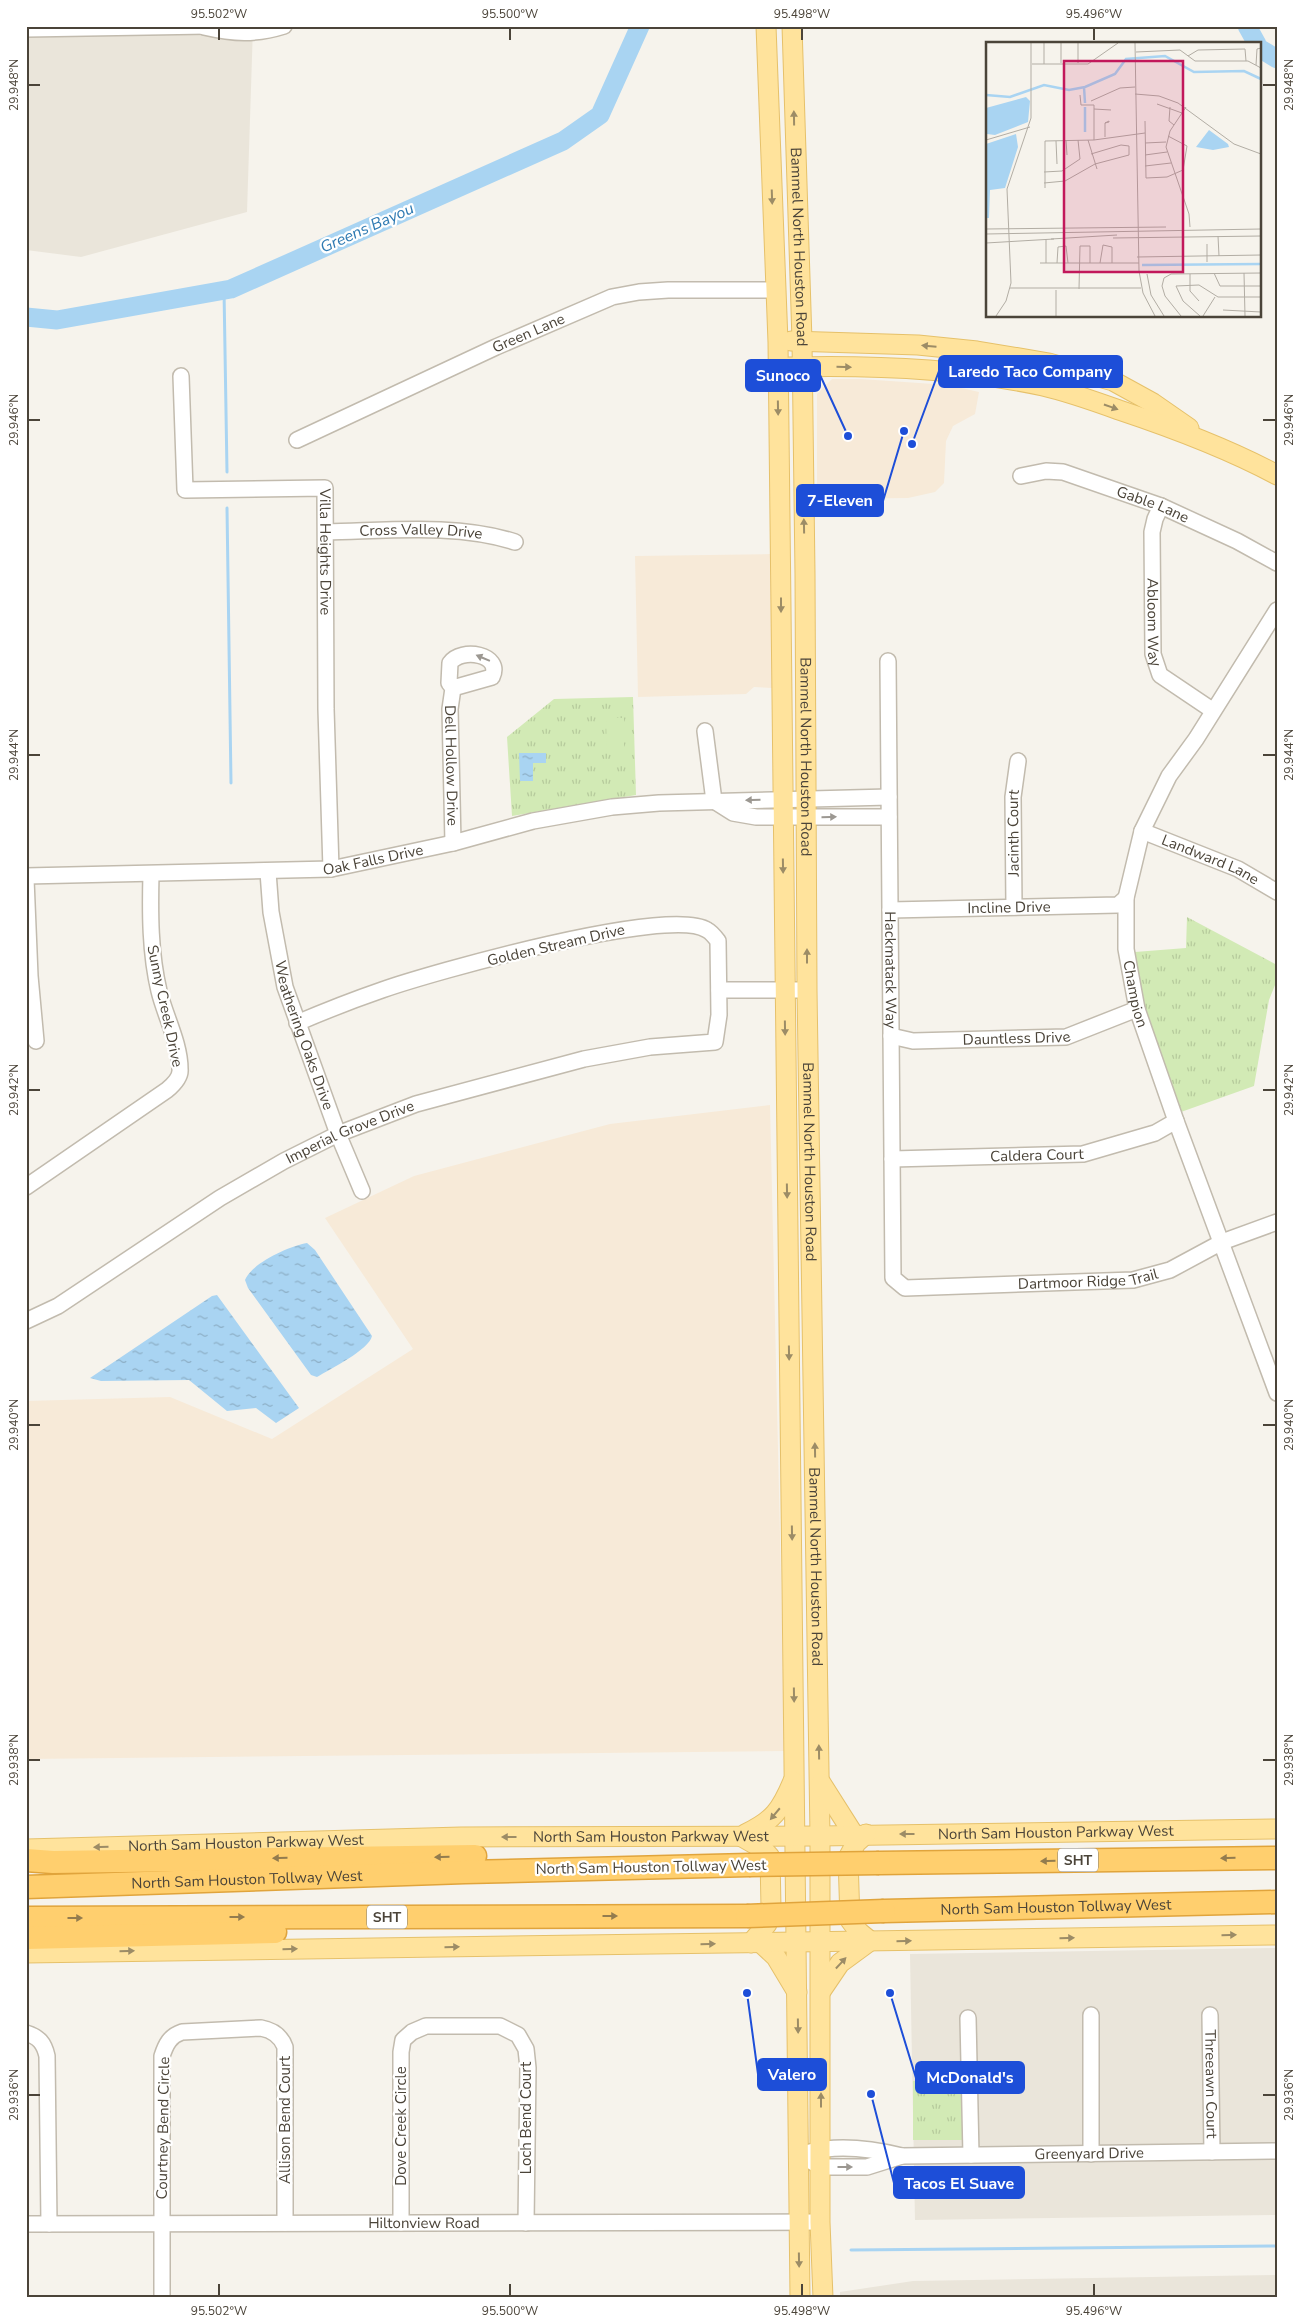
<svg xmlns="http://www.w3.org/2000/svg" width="1303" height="2324" font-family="'Nunito Sans',sans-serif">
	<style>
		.residential { fill: #eae5da }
		.commercial { fill: #f7ead8 }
		.park { fill: url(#park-tufts) }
		.garden { fill: #d2eab5 }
		.water { fill: url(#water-ripples) }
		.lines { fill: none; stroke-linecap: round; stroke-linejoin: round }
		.stream { stroke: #a9d4f2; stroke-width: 3 }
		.river { stroke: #a9d4f2; stroke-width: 19 }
		.minor-casing { stroke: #c2bbae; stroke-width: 18 }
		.major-casing { stroke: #e6c16a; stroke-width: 21 }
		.highway-casing { stroke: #e0a43c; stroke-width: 25 }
		.minor { stroke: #fff; stroke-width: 15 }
		.major { stroke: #ffe39c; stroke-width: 19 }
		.highway { stroke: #ffcf6e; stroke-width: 22 }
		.highway-bridge-casing { stroke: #e0a43c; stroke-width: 25; stroke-linecap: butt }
		.highway-bridge { stroke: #ffcf6e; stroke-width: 22 }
		.oneway { fill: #9c8c66 }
		.oneway2 { fill: #9c9892 }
		.oneway3 { fill: #937c4e }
		.ticks { fill: none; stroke: #4b4439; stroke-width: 2 }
		.labels { text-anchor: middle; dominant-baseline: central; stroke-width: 4.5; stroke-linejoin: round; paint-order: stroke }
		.shield { fill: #fff; stroke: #817c74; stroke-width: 1 }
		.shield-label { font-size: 14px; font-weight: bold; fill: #4b4439 }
		.street-label { font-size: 15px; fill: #4b4439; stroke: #fff }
		.water-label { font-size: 16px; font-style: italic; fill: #2e7ab2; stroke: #fff }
		.inset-river { fill: none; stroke: #a9d4f2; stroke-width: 2.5 }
		.inset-road { fill: none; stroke: #b2ada4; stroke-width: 1 }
		.view { fill: #c2185b; fill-opacity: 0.15; stroke: #c2185b; stroke-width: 2.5 }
		.inset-edge { fill: none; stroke: #4b4439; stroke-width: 2.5 }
		.leader { fill: none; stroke: #1d4ed8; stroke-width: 2 }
		.callout-dot { fill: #1d4ed8; stroke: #fff; stroke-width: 2 }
		.callout { fill: #1d4ed8; stroke: #1d4ed8; stroke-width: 2 }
		.callout-label { font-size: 16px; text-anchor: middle; font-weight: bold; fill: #fff }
		.neatline { fill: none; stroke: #4b4439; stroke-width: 2 }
		.ticks-label { font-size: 12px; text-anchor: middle; fill: #4b4439 }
	</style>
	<defs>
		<pattern id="park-tufts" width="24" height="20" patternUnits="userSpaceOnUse" patternTransform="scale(1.25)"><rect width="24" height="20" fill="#d2eab5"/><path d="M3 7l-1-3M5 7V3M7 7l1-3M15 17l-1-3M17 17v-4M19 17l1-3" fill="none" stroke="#b6ca9c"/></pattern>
		<pattern id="water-ripples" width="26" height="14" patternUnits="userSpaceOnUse" patternTransform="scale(1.25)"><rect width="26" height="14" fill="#a9d4f2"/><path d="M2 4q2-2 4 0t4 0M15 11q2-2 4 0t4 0" fill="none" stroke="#8caec5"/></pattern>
	</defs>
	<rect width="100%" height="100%" fill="#f6f3ec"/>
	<g class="residential">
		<polygon points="26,26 253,26 247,212 81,257 26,250"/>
		<polygon points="1277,1948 1277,2215 915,2220 910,1954"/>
		<polygon points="1277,2275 1277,2298 840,2298 840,2292 913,2281"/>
	</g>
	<g class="commercial">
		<polygon points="832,379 861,379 948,385 979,392 975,414 953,426 946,441 944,483 935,492 908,498 828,499 815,505 817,482 817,394"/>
		<polygon points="773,554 773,688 754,687 746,694 638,697 635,556"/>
		<polygon points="770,1105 785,1751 26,1759 26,1401 170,1397 272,1439 413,1349 325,1218 414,1176 610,1124"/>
	</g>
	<g class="park">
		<polygon points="633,697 636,795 512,816 507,737 554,699"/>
		<polygon points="1187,917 1277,965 1277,980 1269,1000 1254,1086 1181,1112 1141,997 1135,952 1186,948"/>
		<rect x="913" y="2081" width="52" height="59"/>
	</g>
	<polygon class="garden" points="606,718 624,718 624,754 607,754"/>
	<g class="water">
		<polygon points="519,753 546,753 546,763 533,763 533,781 520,781"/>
		<path d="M307 1243 315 1250 372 1336C369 1350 330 1369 317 1377L311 1375 248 1288 245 1280C252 1263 289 1246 307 1243Z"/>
		<polygon points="217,1295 299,1408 276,1423 256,1408 227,1411 189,1380 101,1381 90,1378 212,1296"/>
	</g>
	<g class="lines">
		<g class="stream">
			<polyline points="224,290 227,472"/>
			<polyline points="227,508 231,783"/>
			<polyline points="851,2250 1277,2246"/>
		</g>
		<g class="river">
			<polyline points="1247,26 1257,44"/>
			<polyline points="1259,48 1277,59"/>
			<polyline points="26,317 57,320 231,289 563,141 600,115 640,26"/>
		</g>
		<g class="minor-casing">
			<g id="minor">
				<path d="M204 27C234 34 255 35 284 26"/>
				<polyline points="26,29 208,26"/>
				<path id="s1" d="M181 376 185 490 325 488 326 709 331 869"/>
				<path id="s2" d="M297 440 496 347 612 297 639 292 668 290H775"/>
				<path id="s3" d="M1021 476 1046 471 1063 472 1161 506 1237 541 1277 563"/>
				<path id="s4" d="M1161 506 1155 519 1152 532 1153 654 1160 675 1212 710"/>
				<path id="s5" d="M326 532C386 531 457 523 515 542"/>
				<path id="s6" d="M1277 610 1196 739 1169 776 1142 831 1126 898V949L1137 1009 1176 1121 1277 1393"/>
				<path id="s7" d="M888 661 893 1278 905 1288 1133 1280 1170 1270 1222 1242 1277 1222"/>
				<path id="s8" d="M453 688 492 677C503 654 461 647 450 663L449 683 453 688 450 709 453 843"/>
				<polyline points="705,731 714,801"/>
				<polyline points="714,801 733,813 756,817 889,817"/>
				<path id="s9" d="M1142 831 1238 869 1277 892"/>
				<path id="s10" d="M268 872 271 912 285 987 338 1134 362 1191"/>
				<path id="s11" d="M26 876 331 869 453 843 533 821 612 807 659 803 889 797"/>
				<polyline points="26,879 30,976 36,1041"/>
				<path id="s12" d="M1014 907 1013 797 1018 761"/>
				<path id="s13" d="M890 910 1118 905 1126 898"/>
				<polyline points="719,990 807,990"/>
				<path id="s14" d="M891 1036 913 1041 1066 1037 1137 1009"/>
				<path id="s15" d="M892 1159 1083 1154 1155 1133 1176 1121"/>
				<path d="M26 1187 167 1090C173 1085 181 1077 180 1069 180 1043 165 1016 159 991 150 953 150 913 151 874"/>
				<path id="s16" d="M26 1321 58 1306 220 1198 284 1161 338 1134 416 1104 584 1059 650 1047 715 1042 719 1015 718 941C715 937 711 932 707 930 670 905 430 973 382 990 353 1000 325 1011 297 1023"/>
				<path id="s17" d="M1210 2015 1212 2152"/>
				<polyline points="968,2018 971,2155"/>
				<path d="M26 2033C39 2037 44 2043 47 2056L49 2224"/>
				<path d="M810 2152C840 2144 873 2149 902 2156"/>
				<polyline points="1091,2154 1091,2015"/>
				<path id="s18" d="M799 2155 821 2167H867L902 2156 1277 2151"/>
				<polyline points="401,2223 401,2052 403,2040 412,2032 426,2026 500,2026 518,2035 526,2049 528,2068 526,2223"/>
				<path id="s19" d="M26 2224 820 2222"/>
				<path d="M162 2298V2056C166 2044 170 2036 182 2032L261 2028C272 2030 281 2036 285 2047V2223"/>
			</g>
		</g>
		<g class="major-casing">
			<g id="major">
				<polyline points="766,26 778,342 800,2298"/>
				<path id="s20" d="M792 26 802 341 805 574 807 990 820 1836V2222L823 2298"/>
				<polyline points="791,341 918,345 977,351 1049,363 1113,381 1153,403 1189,428"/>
				<path d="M789 367C873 365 960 368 1043 386 1069 392 1094 401 1119 410 1173 428 1227 448 1277 475"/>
				<polyline points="821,1783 854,1835"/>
				<path d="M745 1834C773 1821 781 1810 793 1781"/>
				<polyline points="742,1837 763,1849 770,1857 771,1908 767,1924 751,1943"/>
				<path id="s21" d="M26 1849 461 1837 820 1836 1277 1829"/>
				<polyline points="761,1943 776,1957 797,1992"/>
				<polyline points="26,1953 1277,1935"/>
				<polyline points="821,1991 840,1963 870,1941 859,1932 850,1920 848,1858 856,1843 866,1834"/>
			</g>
		</g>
		<g class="highway-casing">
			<g id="highway">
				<polyline points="26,1860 53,1862 475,1856"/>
				<polyline points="879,1863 1277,1858"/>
				<path id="s22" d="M26 1887 465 1872 749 1865"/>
				<path id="s23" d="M884 1911 1277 1902"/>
				<polyline points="26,1918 747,1916"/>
				<polyline points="26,1938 275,1932"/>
			</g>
		</g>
		<use href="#minor" class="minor"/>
		<use href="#major" class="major"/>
		<use href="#highway" class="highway"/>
		<g class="highway-bridge-casing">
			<g id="highway-bridge">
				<polyline points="749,1865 879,1863"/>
				<polyline points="747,1916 884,1911"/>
			</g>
		</g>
		<use href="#highway-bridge" class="highway-bridge"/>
	</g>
	<defs><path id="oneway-solid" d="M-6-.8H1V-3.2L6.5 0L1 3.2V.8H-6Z" transform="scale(1.25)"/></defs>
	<g class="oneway">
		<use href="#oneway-solid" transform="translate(794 118) rotate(-91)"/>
		<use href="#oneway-solid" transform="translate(772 197) rotate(88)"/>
		<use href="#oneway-solid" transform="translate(929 346) rotate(-175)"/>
		<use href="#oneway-solid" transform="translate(844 367) rotate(1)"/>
		<use href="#oneway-solid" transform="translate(1111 407) rotate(19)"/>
		<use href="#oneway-solid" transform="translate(778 408) rotate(89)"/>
		<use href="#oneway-solid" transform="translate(804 526) rotate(-91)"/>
		<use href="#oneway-solid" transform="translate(781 605) rotate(90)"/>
		<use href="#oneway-solid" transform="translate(783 866) rotate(89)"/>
		<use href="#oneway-solid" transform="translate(807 956) rotate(-90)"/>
		<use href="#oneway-solid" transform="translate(785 1028) rotate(89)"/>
		<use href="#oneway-solid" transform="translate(787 1191) rotate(89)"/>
		<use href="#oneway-solid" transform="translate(789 1353) rotate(89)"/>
		<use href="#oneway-solid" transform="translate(815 1450) rotate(-91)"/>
		<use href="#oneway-solid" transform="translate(792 1533) rotate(89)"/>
		<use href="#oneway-solid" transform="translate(794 1695) rotate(89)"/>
		<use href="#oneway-solid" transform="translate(819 1752) rotate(-91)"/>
		<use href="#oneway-solid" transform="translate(775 1814) rotate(130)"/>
		<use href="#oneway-solid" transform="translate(907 1834) rotate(180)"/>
		<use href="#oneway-solid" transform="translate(509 1837) rotate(180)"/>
		<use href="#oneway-solid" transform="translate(101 1847) rotate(178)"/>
		<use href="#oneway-solid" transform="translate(1229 1935) rotate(-1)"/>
		<use href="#oneway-solid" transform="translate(1067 1938) rotate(-1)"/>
		<use href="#oneway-solid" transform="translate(904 1941) rotate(-1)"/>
		<use href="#oneway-solid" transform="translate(708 1944) rotate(-1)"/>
		<use href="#oneway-solid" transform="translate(452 1947) rotate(-1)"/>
		<use href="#oneway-solid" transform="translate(290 1949) rotate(-1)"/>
		<use href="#oneway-solid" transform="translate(127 1951) rotate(-1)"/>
		<use href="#oneway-solid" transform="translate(841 1963) rotate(-47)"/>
		<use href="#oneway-solid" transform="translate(798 2026) rotate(89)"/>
		<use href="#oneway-solid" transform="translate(821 2100) rotate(-90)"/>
		<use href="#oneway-solid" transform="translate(799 2260) rotate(89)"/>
	</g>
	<g class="oneway2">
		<use href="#oneway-solid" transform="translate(483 658) rotate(-157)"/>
		<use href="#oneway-solid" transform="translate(753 800) rotate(178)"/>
		<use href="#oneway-solid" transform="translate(829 817) rotate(-1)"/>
		<use href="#oneway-solid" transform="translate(845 2167)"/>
	</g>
	<g class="oneway3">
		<use href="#oneway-solid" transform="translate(442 1857) rotate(179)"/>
		<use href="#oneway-solid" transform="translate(280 1858) rotate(179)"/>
		<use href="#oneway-solid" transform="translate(1228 1858) rotate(179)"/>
		<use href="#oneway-solid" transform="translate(1048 1861) rotate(179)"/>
		<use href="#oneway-solid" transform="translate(610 1916)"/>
		<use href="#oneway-solid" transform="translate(237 1917)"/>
		<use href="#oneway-solid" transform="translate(75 1918)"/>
	</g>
	<path class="ticks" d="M219 28V40M510 28V40M802 28V40M1094 28V40M28 85H40M1263 85H1276M28 420H40M1263 420H1276M28 755H40M1263 755H1276M28 1090H40M1263 1090H1276M28 1425H40M1263 1425H1276M28 1760H40M1263 1760H1276M28 2095H40M1263 2095H1276M219 2284V2296M510 2284V2296M802 2284V2296M1094 2284V2296"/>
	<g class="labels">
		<g class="shield">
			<rect x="1058" y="1848.5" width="40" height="23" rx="4"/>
			<rect x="367" y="1905.5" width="40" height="23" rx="4"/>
		</g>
		<g class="shield-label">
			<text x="1078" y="1860">SHT</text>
			<text x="387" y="1917">SHT</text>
		</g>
		<g class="street-label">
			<text stroke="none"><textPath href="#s20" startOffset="221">Bammel North Houston Road</textPath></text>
			<text stroke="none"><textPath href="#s2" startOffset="255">Green Lane</textPath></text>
			<text stroke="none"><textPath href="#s3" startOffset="138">Gable Lane</textPath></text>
			<text stroke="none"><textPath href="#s5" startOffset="95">Cross Valley Drive</textPath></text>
			<text stroke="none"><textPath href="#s1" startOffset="318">Villa Heights Drive</textPath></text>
			<text stroke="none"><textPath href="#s4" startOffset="118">Abloom Way</textPath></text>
			<text stroke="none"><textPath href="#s20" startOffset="731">Bammel North Houston Road</textPath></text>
			<text stroke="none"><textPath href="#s8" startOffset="206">Dell Hollow Drive</textPath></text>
			<text stroke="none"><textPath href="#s12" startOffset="74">Jacinth Court</textPath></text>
			<text stroke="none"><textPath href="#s11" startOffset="348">Oak Falls Drive</textPath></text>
			<text stroke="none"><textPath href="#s9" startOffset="74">Landward Lane</textPath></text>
			<text stroke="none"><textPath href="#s13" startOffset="119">Incline Drive</textPath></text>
			<text transform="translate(556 945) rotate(-13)">Golden Stream Drive</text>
			<text stroke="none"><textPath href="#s7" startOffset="309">Hackmatack Way</textPath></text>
			<text stroke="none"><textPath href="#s6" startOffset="425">Champion</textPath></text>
			<text transform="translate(165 1006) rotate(78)">Sunny Creek Drive</text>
			<text stroke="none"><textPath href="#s10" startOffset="168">Weathering Oaks Drive</textPath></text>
			<text stroke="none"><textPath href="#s14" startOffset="126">Dauntless Drive</textPath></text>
			<text stroke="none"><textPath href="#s16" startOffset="376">Imperial Grove Drive</textPath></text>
			<text stroke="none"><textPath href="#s15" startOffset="145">Caldera Court</textPath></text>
			<text stroke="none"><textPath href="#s20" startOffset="1136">Bammel North Houston Road</textPath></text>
			<text stroke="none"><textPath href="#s7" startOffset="816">Dartmoor Ridge Trail</textPath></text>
			<text stroke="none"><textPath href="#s20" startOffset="1541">Bammel North Houston Road</textPath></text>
			<text stroke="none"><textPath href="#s21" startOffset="1030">North Sam Houston Parkway West</textPath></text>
			<text stroke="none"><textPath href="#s21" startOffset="625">North Sam Houston Parkway West</textPath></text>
			<text stroke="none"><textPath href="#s21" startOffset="220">North Sam Houston Parkway West</textPath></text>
			<text transform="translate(651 1867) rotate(-1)">North Sam Houston Tollway West</text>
			<text stroke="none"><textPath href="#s22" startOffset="221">North Sam Houston Tollway West</textPath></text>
			<text stroke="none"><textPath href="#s23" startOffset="172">North Sam Houston Tollway West</textPath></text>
			<text stroke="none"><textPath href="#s17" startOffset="69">Threeawn Court</textPath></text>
			<text transform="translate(526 2118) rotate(-90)">Loch Bend Court</text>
			<text transform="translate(285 2120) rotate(-90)">Allison Bend Court</text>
			<text transform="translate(401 2126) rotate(-90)">Dove Creek Circle</text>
			<text transform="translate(163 2128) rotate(-89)">Courtney Bend Circle</text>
			<text stroke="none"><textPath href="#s18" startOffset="295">Greenyard Drive</textPath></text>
			<text stroke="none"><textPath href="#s19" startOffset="398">Hiltonview Road</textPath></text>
		</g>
		<g class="water-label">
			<text transform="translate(367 228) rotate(-24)">Greens Bayou</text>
		</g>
	</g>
	<g transform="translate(986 42)">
		<rect width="275" height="275" fill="#f6f3ec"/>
		<path d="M40 55 44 59 42 80 9 93 1 92 0 66ZM223 88 242 102 243 105 227 108 210 105ZM30 92 32 105 19 146 4 148 3 176H0V102Z" fill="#a9d4f2"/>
		<path class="inset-river" d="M98 45 99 61M0 53 24 55 58 43 83 48 99 45 129 32 140 17 179 14 208 30 258 29 275 37M99 65V90M156 223 275 222"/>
		<path class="inset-road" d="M58 1V22M75 1V21M92 1V21M149 1 153 229 157 251 169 274M150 10 194 8 209 19H262L275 26M202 14 212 8 259 7 260 19M46 22H102L132 1M270 23 271 7 275 6M149 52 173 54 192 61 248 102 275 112M94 53 95 63H108V98M105 59 134 46 149 45M171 62 196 71M184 65 183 79 188 83M200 65 184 89 180 105 203 172 204 185M108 67 125 68M159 79 160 136 181 135 197 128 201 104 182 94M119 81 123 79V80L119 81V95M0 98 44 85M80 98 81 113M102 98 111 127M70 99 71 122M159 101 180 100M159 113 181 110M159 124 185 121M58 130 76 129 94 117 92 98M58 141 79 139 109 122 143 113V104L135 103 105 112M59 146V99L108 98 159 91M0 187 180 185M0 192 275 187M232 194 233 214M127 196 275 194M60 197V221M65 197 131 193M0 201 68 197M221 202V220M151 215 275 213M54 221H153M71 221 72 205 80 204 82 221M114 221 117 203 126 205V221M228 231 234 244H275M258 231 259 274M161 232 165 253 178 274M204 232V249L213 259M178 236 185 232 275 231M178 236 176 244 179 254 195 274M24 246H155M93 247 94 204H104V221M70 248V274M237 268 275 270M10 274 20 259 25 241 21 147 45 76V1M214 274 197 259 190 244 213 243 232 255H275M217 274 229 255"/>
		<path class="view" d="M78 19H197V230H78Z"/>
		<rect width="275" height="275" class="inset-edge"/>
	</g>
	<path class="leader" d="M912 444L939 371M848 436L820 375M904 431L883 501M747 1993L758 2074M890 1993L916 2078M871 2094L894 2183"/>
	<g class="callout-dot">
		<circle cx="912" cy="444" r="5"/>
		<circle cx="848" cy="436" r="5"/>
		<circle cx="904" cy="431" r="5"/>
		<circle cx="747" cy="1993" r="5"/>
		<circle cx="890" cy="1993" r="5"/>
		<circle cx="871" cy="2094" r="5"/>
	</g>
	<g class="callout">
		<rect x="939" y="356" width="183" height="31" rx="5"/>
		<rect x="746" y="360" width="74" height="31" rx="5"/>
		<rect x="797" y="485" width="86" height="31" rx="5"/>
		<rect x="758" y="2059" width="68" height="31" rx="5"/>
		<rect x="916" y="2062" width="108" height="31" rx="5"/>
		<rect x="894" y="2167" width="130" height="31" rx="5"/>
	</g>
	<g class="callout-label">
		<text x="1030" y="377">Laredo Taco Company</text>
		<text x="783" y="381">Sunoco</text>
		<text x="840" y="506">7-Eleven</text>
		<text x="792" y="2080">Valero</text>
		<text x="970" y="2083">McDonald's</text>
		<text x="959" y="2189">Tacos El Suave</text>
	</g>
	<rect width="1303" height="2324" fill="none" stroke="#ffffff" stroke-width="55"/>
	<rect x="28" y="28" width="1248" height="2268" class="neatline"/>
	<g class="ticks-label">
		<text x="219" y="18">95.502°W</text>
		<text x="510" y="18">95.500°W</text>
		<text x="802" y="18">95.498°W</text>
		<text x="1094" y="18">95.496°W</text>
		<text transform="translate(14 85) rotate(-90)" y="4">29.948°N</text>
		<text transform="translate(1289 85) rotate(-90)" y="4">29.948°N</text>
		<text transform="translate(14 420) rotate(-90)" y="4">29.946°N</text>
		<text transform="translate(1289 420) rotate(-90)" y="4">29.946°N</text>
		<text transform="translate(14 755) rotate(-90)" y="4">29.944°N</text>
		<text transform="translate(1289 755) rotate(-90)" y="4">29.944°N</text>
		<text transform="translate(14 1090) rotate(-90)" y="4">29.942°N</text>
		<text transform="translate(1289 1090) rotate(-90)" y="4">29.942°N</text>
		<text transform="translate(14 1425) rotate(-90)" y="4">29.940°N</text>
		<text transform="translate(1289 1425) rotate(-90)" y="4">29.940°N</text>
		<text transform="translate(14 1760) rotate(-90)" y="4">29.938°N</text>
		<text transform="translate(1289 1760) rotate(-90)" y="4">29.938°N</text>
		<text transform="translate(14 2095) rotate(-90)" y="4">29.936°N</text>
		<text transform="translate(1289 2095) rotate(-90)" y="4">29.936°N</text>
		<text x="219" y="2315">95.502°W</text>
		<text x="510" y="2315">95.500°W</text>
		<text x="802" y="2315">95.498°W</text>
		<text x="1094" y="2315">95.496°W</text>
	</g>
</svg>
